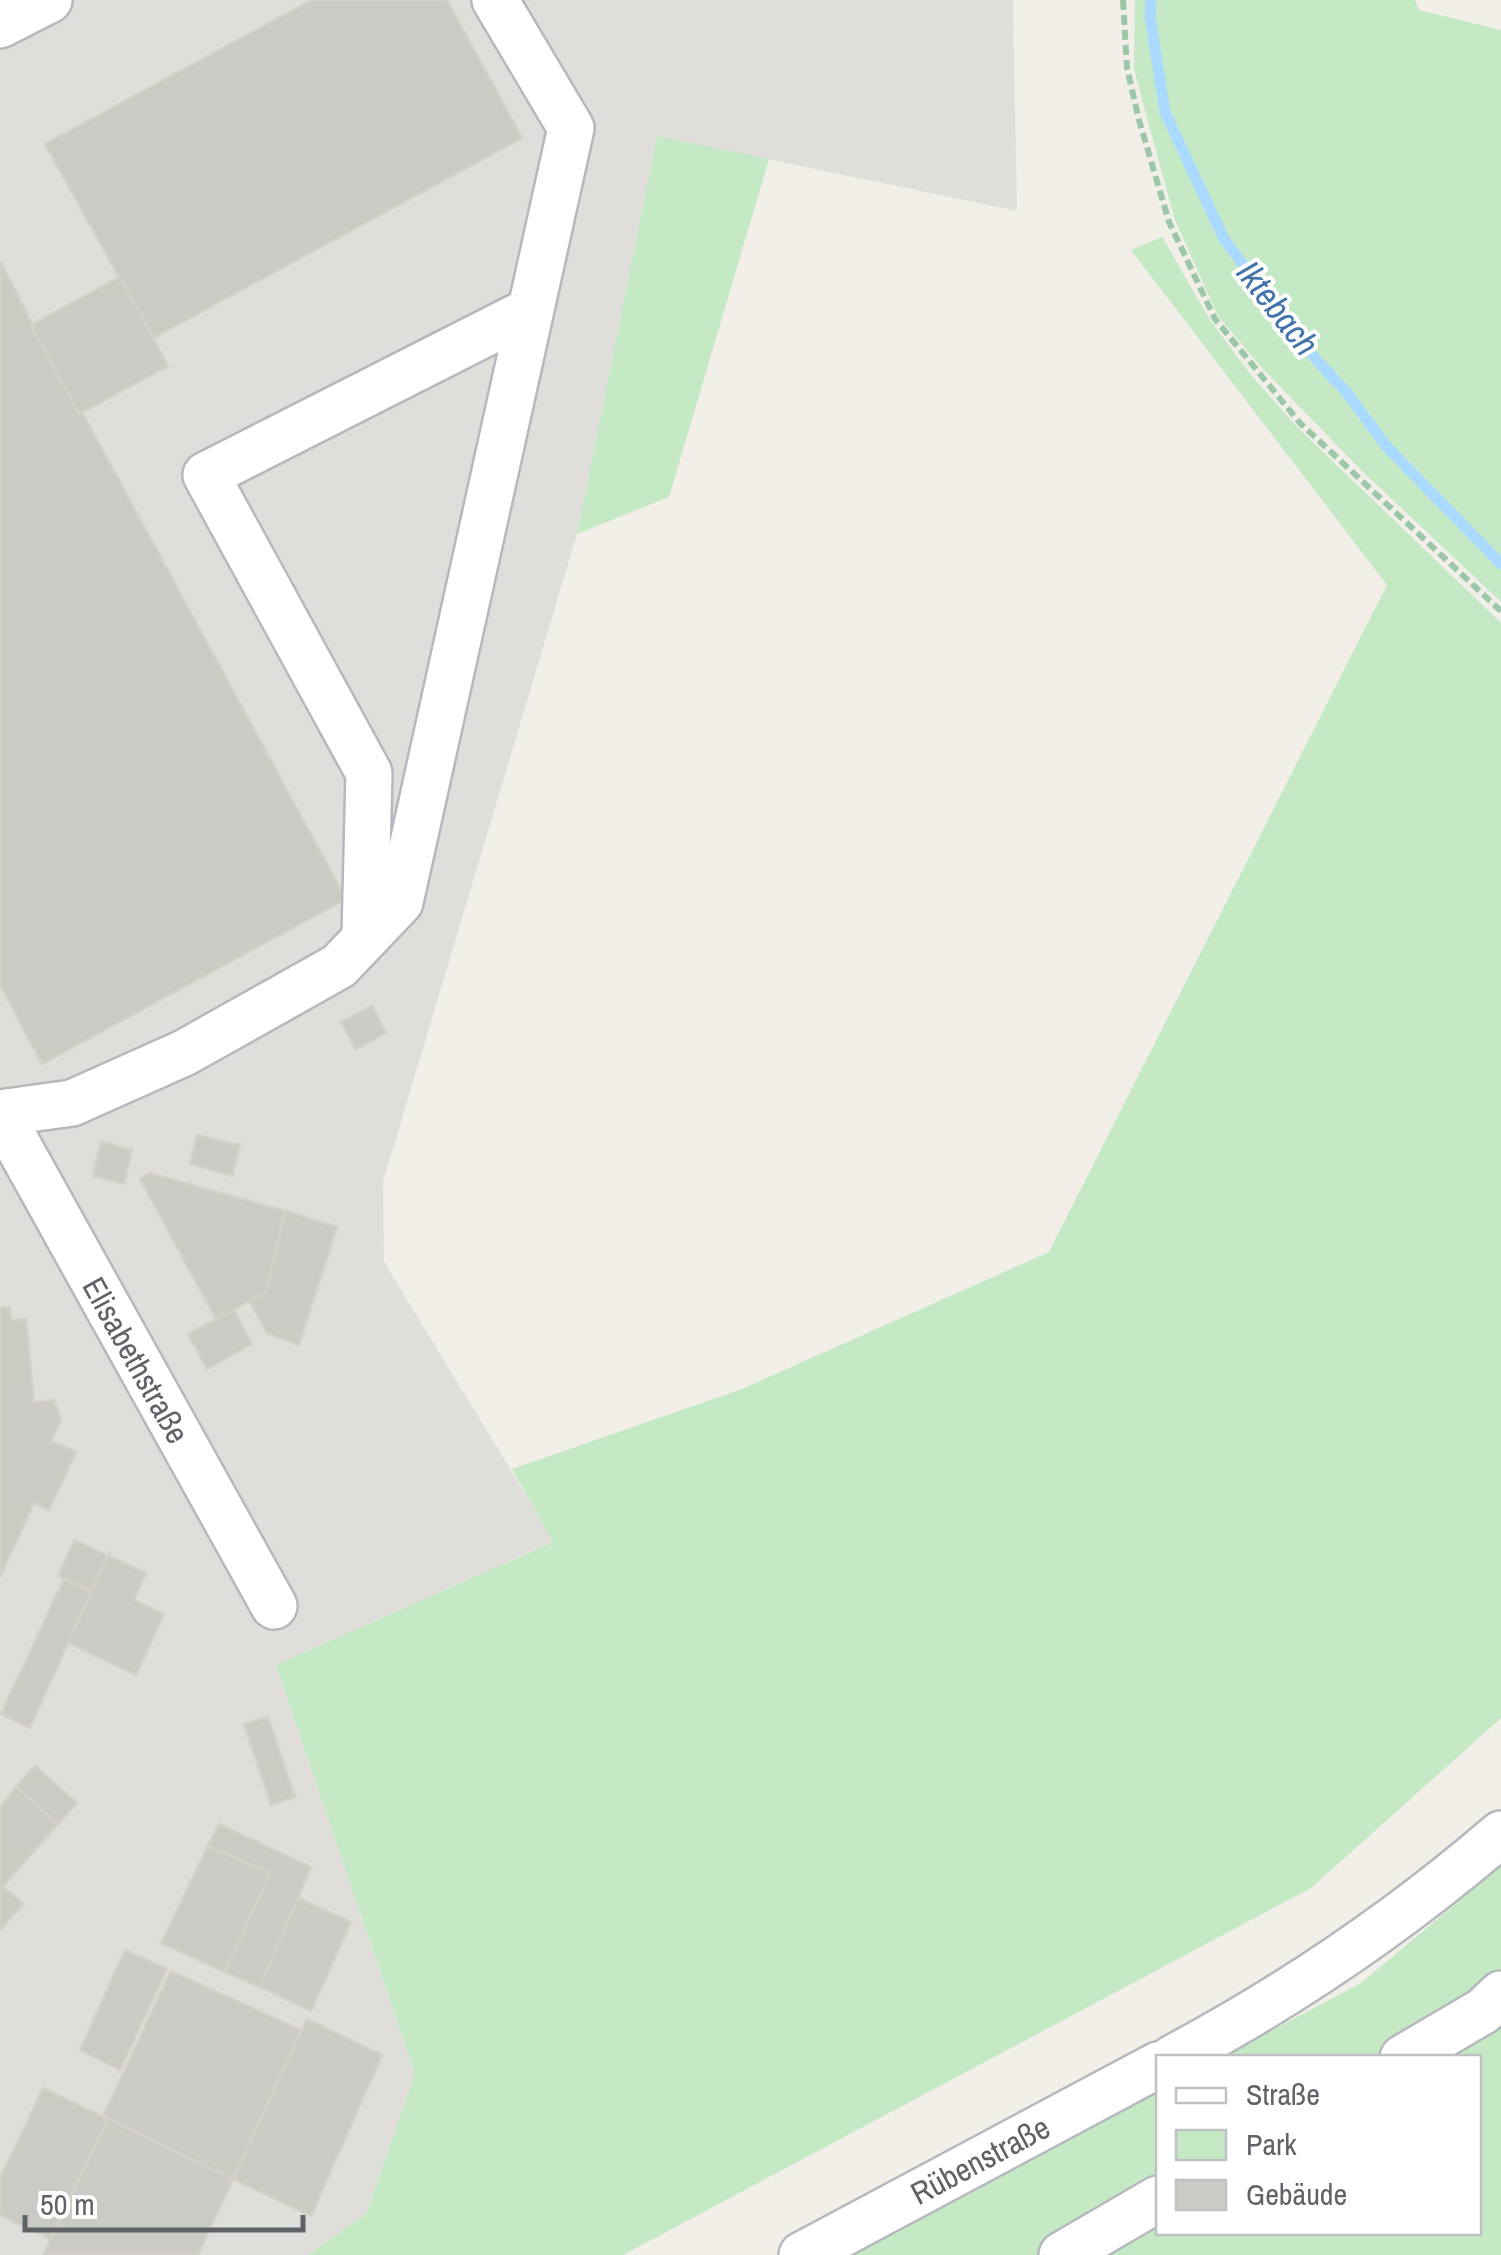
<svg xmlns="http://www.w3.org/2000/svg" width="1501" height="2255" font-family="'Archivo Narrow',sans-serif">
	<style>
		.industrial { fill: #e0deda }
		.green { fill: #c5e8c5 }
		.lines { fill: none; stroke-linecap: round; stroke-linejoin: round }
		.stream { stroke: #aadaff; stroke-width: 11 }
		.building { fill: #cccac5; stroke: #d6d1c6; stroke-width: 2.5 }
		.minor-casing { stroke: #b5b8bc; stroke-width: 50 }
		.path { stroke: #9cc7a9; stroke-width: 6; stroke-dasharray: 10 5; stroke-linecap: butt }
		.minor { stroke: #fff; stroke-width: 45 }
		.labels { text-anchor: middle; dominant-baseline: central; stroke-width: 8; stroke-linejoin: round; paint-order: stroke }
		.street-label { font-size: 32px; fill: #5f6368; stroke: #fff }
		.water-label { font-size: 35px; font-style: italic; fill: #4174aa; stroke: #fff }
	</style>
	<rect width="100%" height="100%" fill="#f1efe8"/>
	<polygon class="industrial" points="0,0 1013,0 1017,211 657,136 577,534 383,1182 384,1262 554,1541 276,1665 415,2074 366,2214 308,2255 0,2255"/>
	<g class="green">
		<polygon points="1135,0 1415,0 1419,10 1501,30 1501,602 1360,469 1263,369 1218,316 1175,220 1147,118 1134,68"/>
		<polygon points="657,136 769,159 669,497 577,534"/>
		<polygon points="1162,237 1210,320 1251,375 1295,425 1501,623 1501,1718 1311,1888 623,2255 308,2255 366,2214 415,2074 276,1665 553,1542 512,1469 742,1389 1049,1252 1387,585 1131,250"/>
		<polygon points="1501,1866 1501,2255 850,2255 1158,2091 1158,2232 1478,2232 1478,2058 1222,2057 1361,1983"/>
	</g>
	<g class="lines">
		<polyline class="stream" points="1151,0 1150,16 1165,112 1224,239 1304,346 1347,393 1387,447 1501,564"/>
	</g>
	<g class="building">
		<polygon points="312,0 447,0 522,138 153,338 45,144"/>
		<polygon points="0,261 79,414 82,412 346,899 42,1064 0,985"/>
		<polygon points="120,277 168,366 79,414 31,325"/>
		<polygon points="372,1006 386,1033 356,1049 341,1022"/>
		<polygon points="197,1135 240,1145 232,1176 190,1164"/>
		<polygon points="101,1142 132,1150 124,1184 93,1176"/>
		<polygon points="149,1173 285,1211 266,1292 216,1319 140,1179"/>
		<polygon points="285,1211 337,1227 299,1345 267,1333 250,1302 266,1292"/>
		<polygon points="10,1307 11,1320 26,1319 34,1402 54,1400 61,1419 51,1441 76,1452 49,1510 34,1503 0,1577 0,1308"/>
		<polygon points="234,1310 252,1344 207,1369 188,1334"/>
		<polygon points="75,1540 108,1556 91,1591 58,1576"/>
		<polygon points="109,1553 110,1557 146,1573 134,1600 164,1614 136,1675 68,1643"/>
		<polygon points="64,1579 91,1591 30,1728 1,1714"/>
		<polygon points="268,1717 295,1797 271,1805 244,1724"/>
		<polygon points="35,1766 77,1803 58,1824 16,1787"/>
		<polygon points="16,1787 58,1824 3,1886 0,1884 0,1807"/>
		<polygon points="219,1824 311,1867 260,1987 225,1972 270,1873 208,1846"/>
		<polygon points="208,1846 270,1873 225,1972 161,1943"/>
		<polygon points="0,1884 23,1904 0,1930"/>
		<polygon points="298,1898 351,1922 311,2011 260,1987"/>
		<polygon points="125,1950 167,1969 120,2070 80,2050"/>
		<polygon points="171,1971 301,2030 233,2179 103,2116"/>
		<polygon points="307,2019 382,2055 311,2216 233,2179"/>
		<polygon points="43,2088 108,2119 50,2239 0,2215 0,2179"/>
		<polygon points="108,2119 233,2179 198,2255 43,2255"/>
	</g>
	<g class="lines">
		<g class="minor-casing">
			<g id="minor">
				<polyline points="0,25 49,0"/>
				<polyline points="365,937 369,773 206,475 529,311"/>
				<polyline points="0,1113 72,1103 184,1053 339,966 400,902 571,128 495,0"/>
				<polyline points="0,1113 274,1606"/>
				<path d="M1173 2058C1291 1995 1400 1921 1501 1834"/>
				<polyline points="1403,2058 1483,2011 1501,1994"/>
				<polyline points="802,2255 1158,2065"/>
				<polyline points="1062,2255 1158,2199"/>
			</g>
		</g>
		<polyline class="path" points="1123,0 1127,68 1139,120 1169,222 1215,319 1300,423 1501,611"/>
		<use href="#minor" class="minor"/>
	</g>
	<g class="labels">
		<g class="street-label">
			<text transform="translate(136 1360) rotate(61)">Elisabethstraße</text>
			<text transform="translate(980 2160) rotate(-28)">Rübenstraße</text>
		</g>
		<g class="water-label">
			<text transform="translate(1278 308) rotate(52)">Iktebach</text>
		</g>
	</g>
	<rect x="1156" y="2055" width="325" height="180" fill="#ffffff" stroke="#bfc1c3" stroke-width="2.5"/>
	<rect x="1176" y="2088" width="50" height="15" fill="#ffffff" stroke="#bfc1c3" stroke-width="2.5"/>
	<text x="1246" y="2105" font-size="30" fill="#5f6368">Straße</text>
	<rect x="1176" y="2130" width="50" height="30" fill="#c5e8c5" stroke="#bfc1c3" stroke-width="2.5"/>
	<text x="1246" y="2155" font-size="30" fill="#5f6368">Park</text>
	<rect x="1176" y="2180" width="50" height="30" fill="#cccac5" stroke="#bfc1c3" stroke-width="2.5"/>
	<text x="1246" y="2205" font-size="30" fill="#5f6368">Gebäude</text>
	<path d="M25 2215v15h278v-15" fill="none" stroke="#5f6368" stroke-width="5"/>
	<text x="40" y="2215" font-size="30" fill="#5f6368" stroke="#ffffff" stroke-width="8" paint-order="stroke">50 m</text>
</svg>
